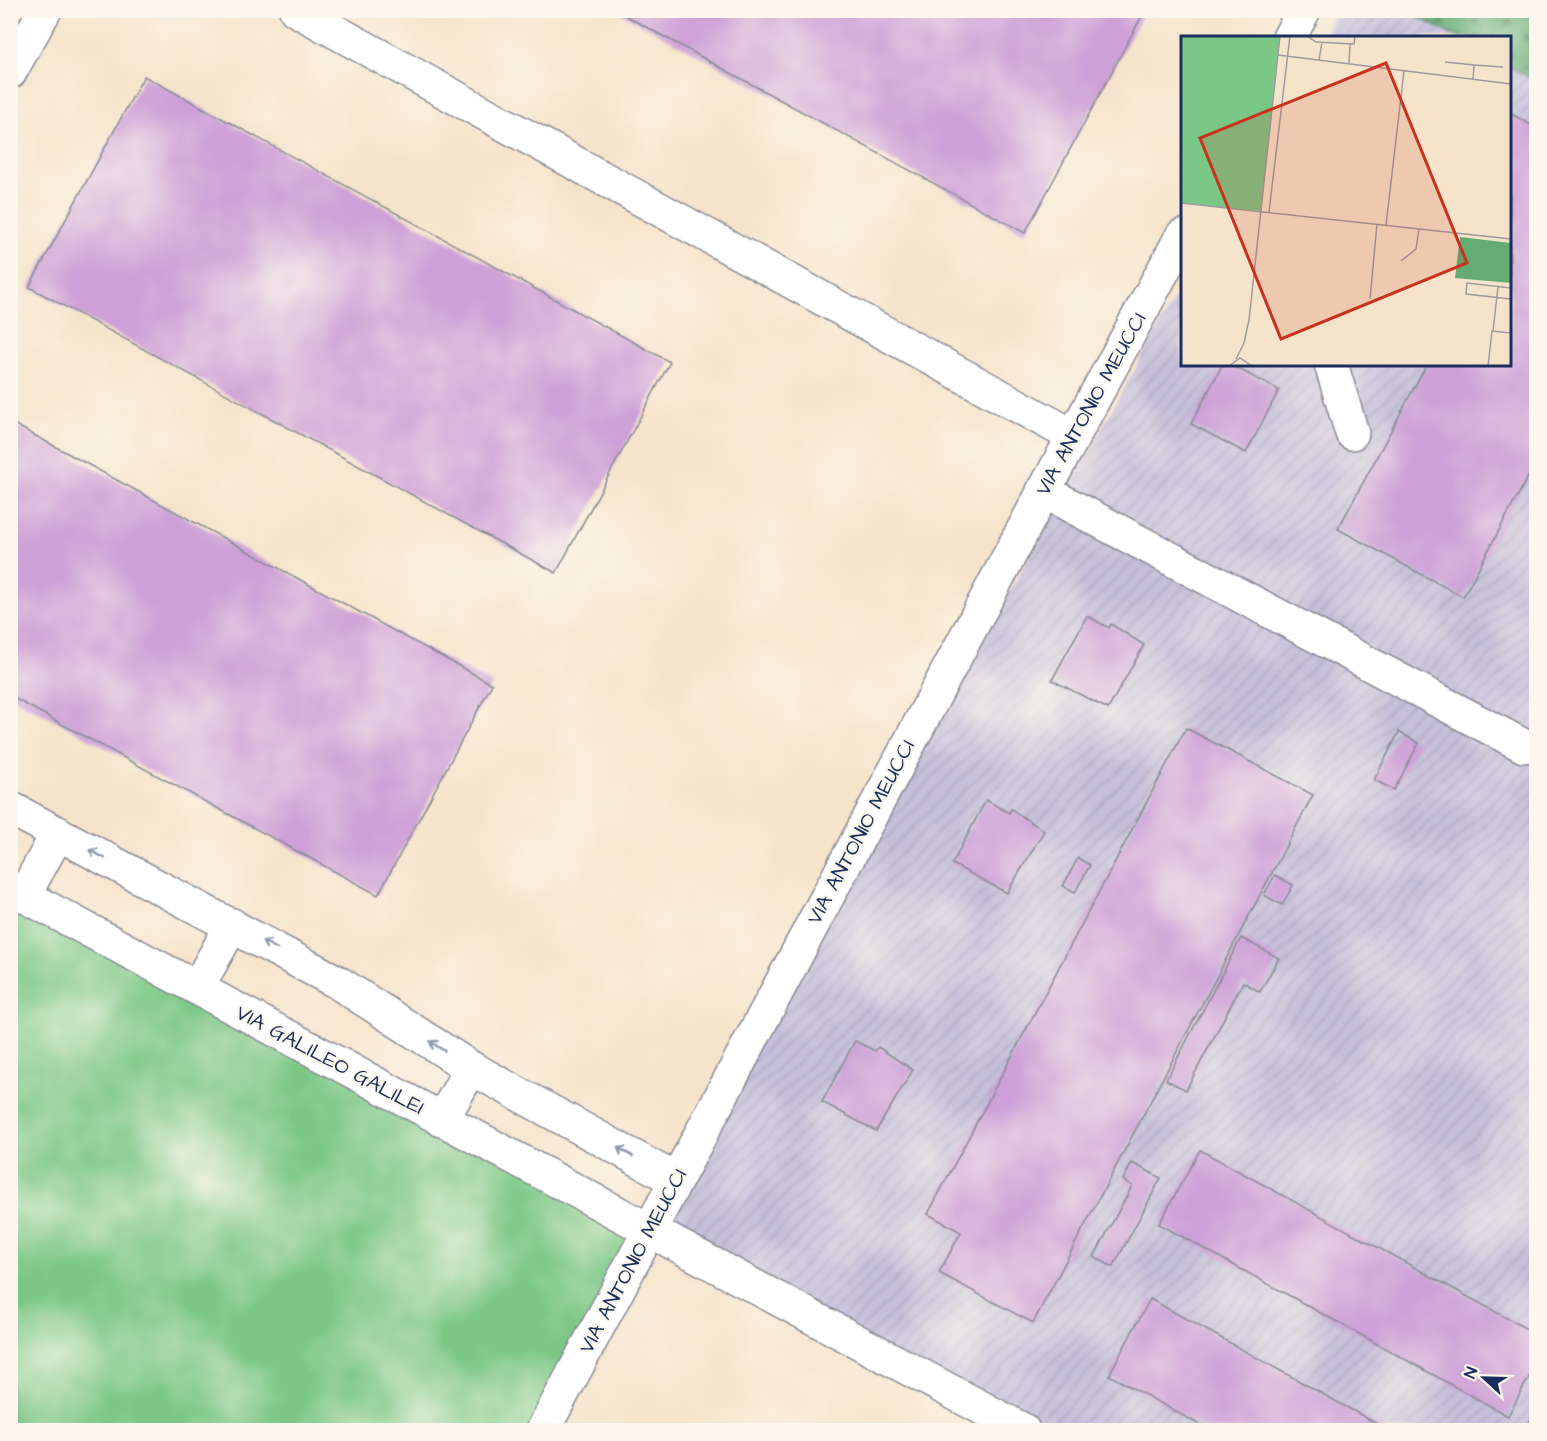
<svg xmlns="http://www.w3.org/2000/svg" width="1547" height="1441" font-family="'Architects Daughter',sans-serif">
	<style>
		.industrial { fill: url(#industrial-furrows) }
		.green { fill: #7bc786; stroke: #4b7b72; stroke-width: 1.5 }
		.forest { fill: url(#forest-firs); stroke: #406e68; stroke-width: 1.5 }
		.building { fill: #cda0d7 }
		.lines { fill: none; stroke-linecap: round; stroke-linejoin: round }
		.minor-casing { stroke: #888994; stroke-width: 36 }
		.minor { stroke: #fff; stroke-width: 33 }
		.oneway { stroke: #8d97ae }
		.labels { text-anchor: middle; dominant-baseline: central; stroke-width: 4.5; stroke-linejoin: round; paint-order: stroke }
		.street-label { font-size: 21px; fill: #1b2f5e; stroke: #fbf7ec }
		.inset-road { fill: none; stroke: #9e9b9f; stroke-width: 1.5 }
		.view { fill: #c8321e; fill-opacity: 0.15; stroke: #c8321e; stroke-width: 3 }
		.inset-edge { fill: none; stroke: #1b2f5e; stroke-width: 3 }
	</style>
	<defs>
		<pattern id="industrial-furrows" width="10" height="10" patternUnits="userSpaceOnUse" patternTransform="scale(1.5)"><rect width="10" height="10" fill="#c6c0da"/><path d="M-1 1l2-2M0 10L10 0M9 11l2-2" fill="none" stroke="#aaa5be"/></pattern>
		<pattern id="forest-firs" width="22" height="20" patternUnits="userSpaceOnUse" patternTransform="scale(1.5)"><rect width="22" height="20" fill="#64ac73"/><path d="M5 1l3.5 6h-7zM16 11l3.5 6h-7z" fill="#528c62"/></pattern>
	</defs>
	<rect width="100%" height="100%" fill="#fbf7ec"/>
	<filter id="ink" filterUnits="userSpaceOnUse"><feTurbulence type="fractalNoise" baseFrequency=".0167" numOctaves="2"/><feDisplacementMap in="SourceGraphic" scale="12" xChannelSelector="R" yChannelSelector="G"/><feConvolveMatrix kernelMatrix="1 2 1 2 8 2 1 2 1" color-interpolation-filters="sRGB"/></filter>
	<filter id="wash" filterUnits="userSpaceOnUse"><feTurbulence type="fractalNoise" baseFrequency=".008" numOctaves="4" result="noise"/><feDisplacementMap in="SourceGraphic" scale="24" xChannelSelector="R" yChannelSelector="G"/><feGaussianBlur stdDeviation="1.35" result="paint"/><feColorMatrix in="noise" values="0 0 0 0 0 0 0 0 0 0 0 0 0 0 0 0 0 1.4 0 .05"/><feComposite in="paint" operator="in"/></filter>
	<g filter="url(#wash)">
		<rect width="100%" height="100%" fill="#f6e3cb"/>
		<g class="industrial">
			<polygon points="1337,10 1407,11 1456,37 1322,38"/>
			<polygon points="1510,67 1536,81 1536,1430 1023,1430 649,1232 1182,285 1182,364 1510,364"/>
		</g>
		<polygon class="green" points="10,888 649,1232 543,1430 11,1430"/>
		<polygon class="forest" points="1407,11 1536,11 1536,81 1510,67 1510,38 1456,37"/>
		<g id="blocks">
			<g class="building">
				<polygon points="615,10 1145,10 1025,233"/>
				<polygon points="144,76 670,362 556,573 29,287"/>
				<polygon points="1510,113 1536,128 1536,462 1463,597 1338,529 1427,364 1510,364"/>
				<polygon points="1223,364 1229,364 1279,390 1246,453 1191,424"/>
				<polygon points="10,422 492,684 378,895 10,696"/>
				<polygon points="1087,616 1109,628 1111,624 1144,645 1108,709 1052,680"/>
				<polygon points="1186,728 1313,795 1033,1323 939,1273 961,1232 928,1214"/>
				<polygon points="1399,732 1419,743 1394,790 1374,780"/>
				<polygon points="986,800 1009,813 1011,809 1044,831 1007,893 952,864"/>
				<polygon points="1078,858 1090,865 1075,892 1063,886"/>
				<polygon points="1275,875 1293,885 1282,905 1264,895"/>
				<polygon points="1241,938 1279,958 1260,992 1243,982 1186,1090 1166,1080"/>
				<polygon points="855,1041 875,1051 878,1047 913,1070 876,1131 822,1102"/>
				<polygon points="1200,1150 1536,1334 1536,1364 1508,1416 1159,1224"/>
				<polygon points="1132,1163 1161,1178 1113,1267 1094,1257 1132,1186 1123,1180"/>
				<polygon points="1150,1299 1388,1430 1209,1430 1109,1375"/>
				<polygon points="1536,1409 1536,1430 1525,1430"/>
			</g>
		</g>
	</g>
	<g filter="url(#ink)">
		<use href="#blocks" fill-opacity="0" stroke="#888994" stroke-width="1.5"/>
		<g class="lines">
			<g class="minor-casing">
				<g id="minor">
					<polyline points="296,10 1073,436"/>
					<polyline points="1289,38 1304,10"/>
					<polyline points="10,72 45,10"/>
					<polyline points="1331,364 1352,433"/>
					<polyline points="1043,491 1524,746"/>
					<polyline points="10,808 337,982 471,1068 676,1180"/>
					<polyline points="10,888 1023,1430"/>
					<polyline points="24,895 58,833"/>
					<polyline points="197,988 232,925"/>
					<polyline points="442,1120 471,1068"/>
					<polyline points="543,1430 1039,500 1182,236"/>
				</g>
			</g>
			<use href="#minor" class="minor"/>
		</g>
		<defs><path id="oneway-shaft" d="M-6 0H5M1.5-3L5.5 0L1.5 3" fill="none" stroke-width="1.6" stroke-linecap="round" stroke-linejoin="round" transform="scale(1.5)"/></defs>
		<g class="oneway">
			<use href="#oneway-shaft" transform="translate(97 854) rotate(-152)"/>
			<use href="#oneway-shaft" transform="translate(270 945) rotate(-152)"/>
			<use href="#oneway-shaft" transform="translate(437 1046) rotate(-147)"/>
			<use href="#oneway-shaft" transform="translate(625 1152) rotate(-151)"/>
		</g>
	</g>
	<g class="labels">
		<g class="street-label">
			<text transform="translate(1091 404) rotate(-61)">VIA ANTONIO MEUCCI</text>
			<text transform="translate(861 832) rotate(-62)">VIA ANTONIO MEUCCI</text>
			<text transform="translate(330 1060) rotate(28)">VIA GALILEO GALILEI</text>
			<text transform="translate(633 1261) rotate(-62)">VIA ANTONIO MEUCCI</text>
		</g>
	</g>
	<g transform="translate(1181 36)">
		<rect width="330" height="330" fill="#f6e3cb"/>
		<path d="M0 0H99L80 175 0 167Z" fill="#7bc786"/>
		<path d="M279 201 330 207V247L274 242Z" fill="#64ac73"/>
		<path class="inset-road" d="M126 0 135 6 173 8 174 0M97 19 330 48M138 24 141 6M264 26 293 29 292 44M168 28 169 8M293 29 322 31M0 167 330 203M88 176 109 0M205 189 223 35M220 225 235 213 238 193M330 252 286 247 285 258 330 263M189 263 196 188M312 295 317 251M55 323 63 307 68 284 99 0M48 330 59 322 71 330M307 330 311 295 330 297"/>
		<path class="view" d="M205 27 286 227 100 303 19 102Z"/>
		<rect width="330" height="330" class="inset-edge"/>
	</g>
	<rect width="1547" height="1441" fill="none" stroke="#fbf7ec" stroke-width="36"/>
	<g transform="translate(1484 1378) rotate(292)" stroke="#fbf7ec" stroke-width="4.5" paint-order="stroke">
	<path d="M0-4.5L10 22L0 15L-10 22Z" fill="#1b2f5e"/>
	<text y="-9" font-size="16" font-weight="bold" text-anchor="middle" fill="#1b2f5e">N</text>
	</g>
</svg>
